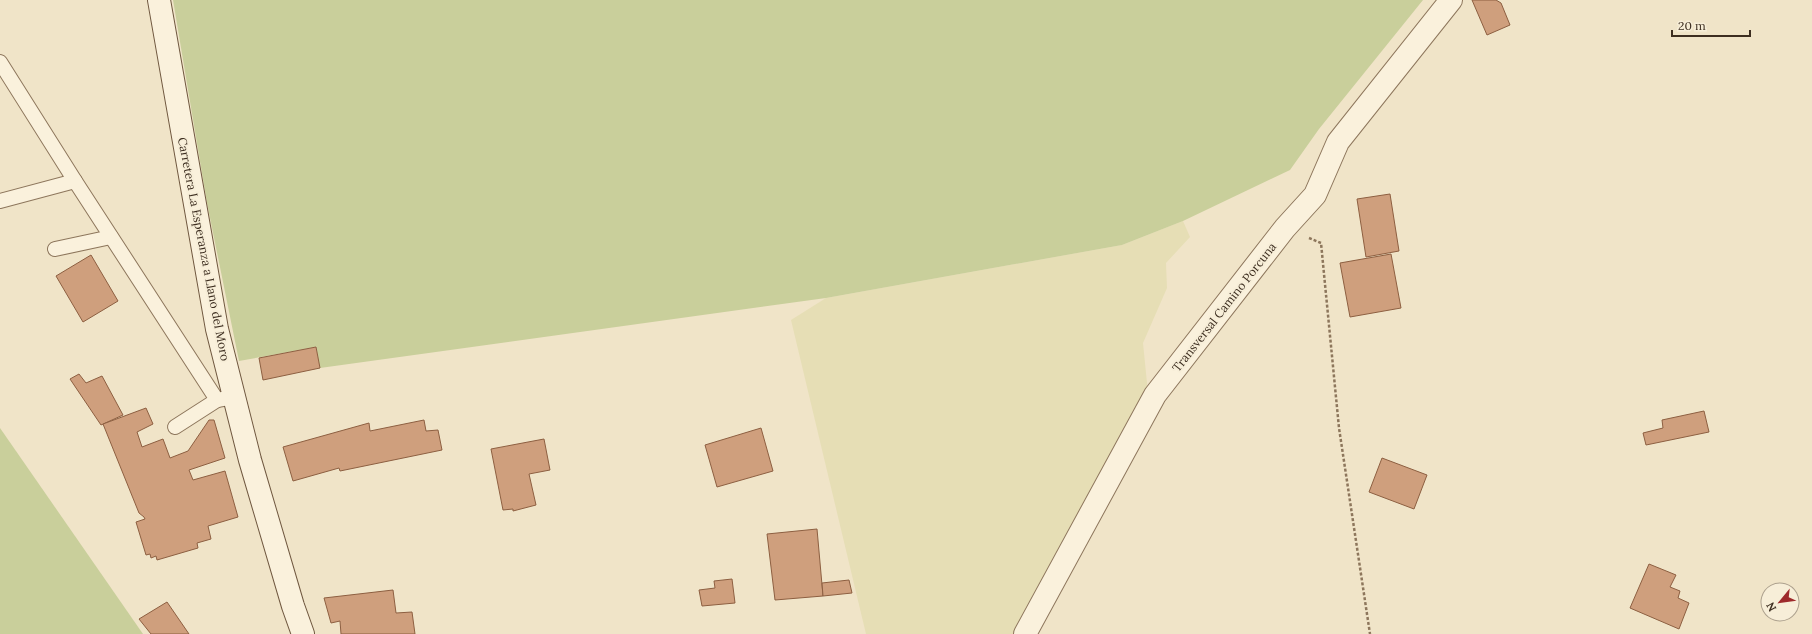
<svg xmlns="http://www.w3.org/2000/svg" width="1812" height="634" font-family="Lora,serif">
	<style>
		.farmland { fill: #e6deb5 }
		.green { fill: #c9cf9b }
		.building { fill: #cf9f7d; stroke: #8d5f41 }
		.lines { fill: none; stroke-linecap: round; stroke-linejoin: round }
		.lane-casing { stroke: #8d765c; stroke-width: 16 }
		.street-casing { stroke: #8d765c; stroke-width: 24 }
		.secondary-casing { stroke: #6f573f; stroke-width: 24 }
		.path { stroke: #8d765c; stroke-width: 2.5; stroke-dasharray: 3 2; stroke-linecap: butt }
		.lane { stroke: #faf1dc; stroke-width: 14 }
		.street { stroke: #faf1dc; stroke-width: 22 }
		.secondary { stroke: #faf1dc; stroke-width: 22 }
		.labels { text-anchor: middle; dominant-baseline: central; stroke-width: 4; stroke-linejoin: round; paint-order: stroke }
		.street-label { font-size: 12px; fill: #3d2e20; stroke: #f7eed8 }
	</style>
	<rect width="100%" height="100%" fill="#f0e4c8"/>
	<polygon class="farmland" points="1183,221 1190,237 1166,263 1167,288 1143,343 1148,393 1016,634 866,634 791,320 826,298 1122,245"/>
	<g class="green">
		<polygon points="173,0 1423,0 1319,129 1290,170 1183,221 1122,245 826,298 320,368 316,347 239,361 207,203"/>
		<polygon points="0,428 143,634 0,634"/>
	</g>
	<g class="building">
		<polygon points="1472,0 1496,0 1501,3 1510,25 1487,35"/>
		<polygon points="1390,194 1399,251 1366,257 1357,199"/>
		<polygon points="1391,254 1401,308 1350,317 1340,263"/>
		<polygon points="91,255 118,301 83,322 56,276"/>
		<polygon points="316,347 320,368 263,380 259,358"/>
		<polygon points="79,374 86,383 102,376 123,415 101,425 70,379"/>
		<polygon points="146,408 153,424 137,432 142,447 163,439 170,458 188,451 209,420 214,420 225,458 189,470 193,480 225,471 238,517 208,526 211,539 197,543 198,548 157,560 156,556 151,558 150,554 146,555 136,522 145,519 144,517 139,513 103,424"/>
		<polygon points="1704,411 1709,432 1646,445 1643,433 1663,428 1662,420"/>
		<polygon points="424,420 426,431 438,430 442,450 340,471 339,468 293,481 283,447 369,423 370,431"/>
		<polygon points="761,428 773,471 717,487 705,445"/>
		<polygon points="544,439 550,470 529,474 536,505 513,511 513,509 503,510 491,449"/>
		<polygon points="1382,458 1427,475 1414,509 1369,492"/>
		<polygon points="817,529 823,596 775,600 767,534"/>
		<polygon points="1649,564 1676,575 1670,587 1680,591 1678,598 1689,603 1679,629 1630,608"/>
		<polygon points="732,579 735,603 702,606 699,590 715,588 714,581"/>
		<polygon points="849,580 852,593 823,596 822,583"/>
		<polygon points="393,590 396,613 412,612 415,634 341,634 340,621 331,623 324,598"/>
		<polygon points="167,602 189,634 151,634 139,619"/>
	</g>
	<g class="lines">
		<g class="lane-casing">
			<g id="lane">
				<polyline points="0,62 75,181 217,400 234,397"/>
				<polyline points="0,201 75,181"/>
				<polyline points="55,249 111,237"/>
				<polyline points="175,427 217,400"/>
			</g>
		</g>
		<g class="street-casing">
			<polyline id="street" points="1025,634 1155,395 1285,228 1315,195 1338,142 1451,0"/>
		</g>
		<g class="secondary-casing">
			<polyline id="secondary" points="159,0 217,329 250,460 293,606 303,634"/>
		</g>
		<polyline class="path" points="1309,238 1321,243 1339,428 1370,634"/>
		<use href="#lane" class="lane"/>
		<use href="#street" class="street"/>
		<use href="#secondary" class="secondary"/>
	</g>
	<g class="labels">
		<g class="street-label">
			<text transform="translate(204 249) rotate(79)">Carretera La Esperanza a Llano del Moro</text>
			<text transform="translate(1224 307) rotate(-52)">Transversal Camino Porcuna</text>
		</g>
	</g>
	<g transform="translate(1780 602) rotate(241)"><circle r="19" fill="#f7eed8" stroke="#ada18e"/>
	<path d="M0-3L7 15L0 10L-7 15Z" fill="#9e2a2b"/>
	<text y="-6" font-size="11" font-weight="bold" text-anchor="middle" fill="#3d2e20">N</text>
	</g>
	<path d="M1672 30v6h78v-6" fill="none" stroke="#3d2e20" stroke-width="2"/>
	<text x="1678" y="30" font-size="12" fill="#3d2e20" stroke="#f7eed8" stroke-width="3" paint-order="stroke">20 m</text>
</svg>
